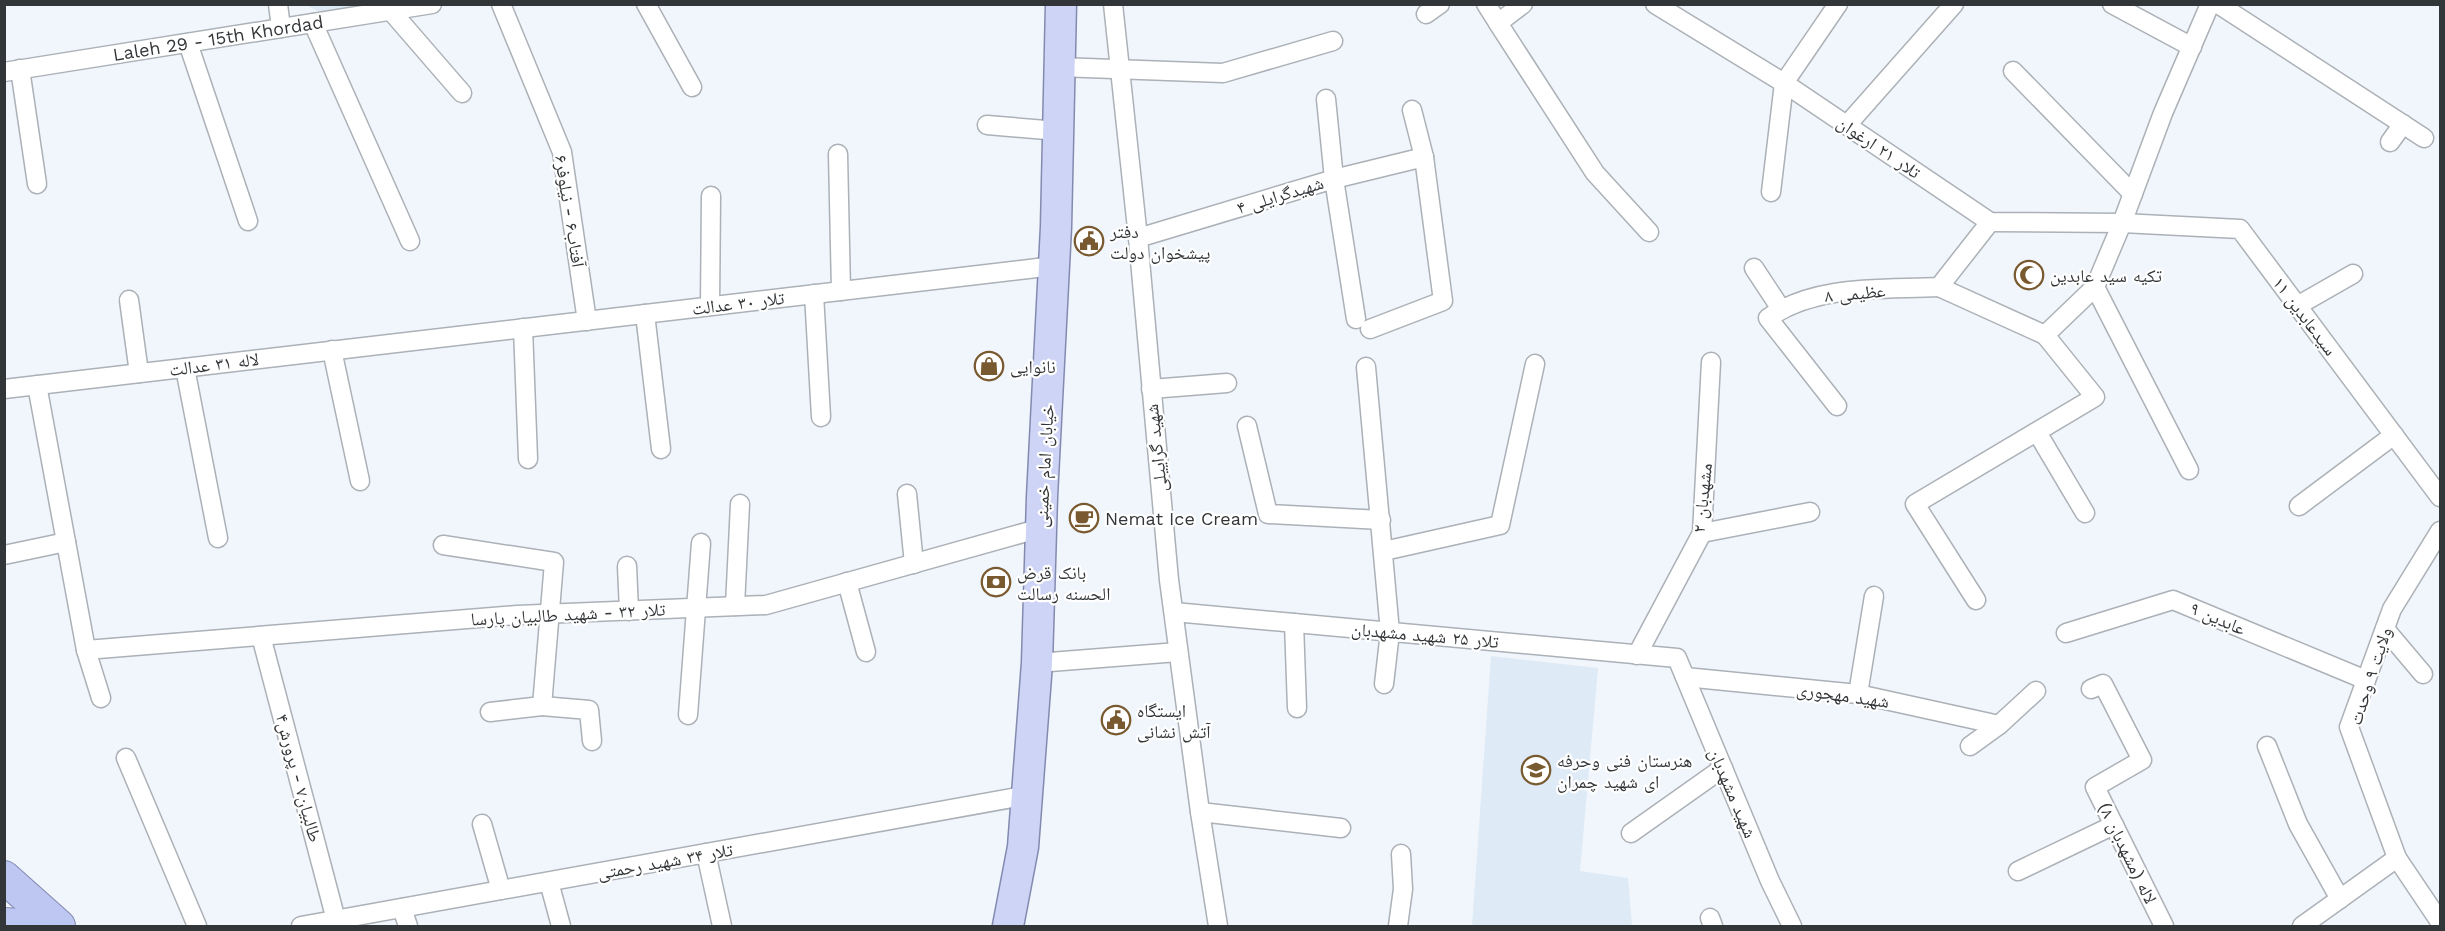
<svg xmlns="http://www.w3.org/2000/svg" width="2445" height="931" font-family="'Work Sans','Noto Naskh Arabic',sans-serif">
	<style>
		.built { fill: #deeaf5 }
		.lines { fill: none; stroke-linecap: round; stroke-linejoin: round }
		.minor-casing { stroke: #abb1b6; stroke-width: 21 }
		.primary-casing { stroke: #838aaf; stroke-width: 33 }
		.trunk-casing { stroke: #838aaf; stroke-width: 34 }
		.minor { stroke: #fff; stroke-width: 18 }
		.primary { stroke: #ced4f5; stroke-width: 30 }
		.trunk { stroke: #bec6f2; stroke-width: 32 }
		.labels { text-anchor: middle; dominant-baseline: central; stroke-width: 4.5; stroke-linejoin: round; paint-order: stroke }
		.street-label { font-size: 18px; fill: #333638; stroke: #fff }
		.poi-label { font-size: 18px; fill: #333638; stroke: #fff; text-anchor: start }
	</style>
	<rect width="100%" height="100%" fill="#f0f6fc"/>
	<g class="built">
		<polygon points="306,5 406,5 337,21"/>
		<polygon points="1491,656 1598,668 1580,871 1628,878 1632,926 1472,926"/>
	</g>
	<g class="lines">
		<g class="minor-casing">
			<g id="minor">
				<polyline points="278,4 281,28"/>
				<polyline points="501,4 562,152 587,321"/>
				<polyline points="646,4 692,87"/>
				<polyline points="1113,4 1138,238 1169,580 1200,812 1218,926"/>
				<polyline points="1486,4 1498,23"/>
				<polyline points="1523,4 1498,23 1595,173 1649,232"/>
				<polyline points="1655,4 1784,83 1990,222 2122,223 2240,229 2440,497"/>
				<polyline points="2112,4 2192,47"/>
				<polyline points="2218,4 2424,138"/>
				<polyline points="391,11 462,93"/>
				<polyline points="1426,14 1440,4"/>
				<polyline points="313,23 410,241"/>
				<polyline points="188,43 248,221"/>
				<polyline points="1059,67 1223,73 1333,41"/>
				<polyline points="20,69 37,184"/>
				<polyline points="2013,71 2133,194"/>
				<polyline points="4,72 432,4"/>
				<polyline points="1326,99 1334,179 1356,319"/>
				<polyline points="987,125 1058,131"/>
				<polyline points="1847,125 1954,4"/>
				<polyline points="2390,142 2403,124"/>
				<polyline points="838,154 841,291"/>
				<polyline points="1771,192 1784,83 1838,4"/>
				<polyline points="1138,238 1334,179 1424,157"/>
				<polyline points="1754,268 1781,309"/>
				<polyline points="1939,287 2045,335 2095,287 2122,223 2163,113 2210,4"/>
				<polyline points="2095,287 2189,470"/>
				<polyline points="814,294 821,417"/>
				<polyline points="129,300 139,373"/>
				<polyline points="710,306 711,196"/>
				<polyline points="2297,306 2353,274"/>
				<polyline points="645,314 661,449"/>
				<polyline points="523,328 528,459"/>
				<polyline points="1370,329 1443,301 1424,157 1412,110"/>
				<polyline points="332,350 360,481"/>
				<polyline points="1366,367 1390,632 1384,684"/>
				<polyline points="185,368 218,538"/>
				<polyline points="37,385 86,650 101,698"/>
				<polyline points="4,389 1054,266"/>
				<polyline points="1151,389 1227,383"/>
				<path d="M1837 406 1768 318C1816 284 1882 290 1939 287L1990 222"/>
				<polyline points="1247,426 1268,514 1381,520"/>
				<polyline points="2037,432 2085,513"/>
				<polyline points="907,494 914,564"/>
				<polyline points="2299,506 2394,435"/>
				<polyline points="2440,531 2392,609 2349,727 2397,858 2440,922"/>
				<polyline points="1702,533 1810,512"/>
				<polyline points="443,545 554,562 542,706 490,712"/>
				<polyline points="1384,551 1500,525 1535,364"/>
				<polyline points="4,555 66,542"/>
				<polyline points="627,566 629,611"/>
				<polyline points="847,582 866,652"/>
				<polyline points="1976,600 1915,504 2095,397 2045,335"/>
				<polyline points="735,606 740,504"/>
				<polyline points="1174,612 1677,658 1770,881 1792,926"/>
				<polyline points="1294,623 1297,708"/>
				<polyline points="2385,629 2423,674"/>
				<polyline points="2066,633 2173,600 2366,680"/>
				<polyline points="261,636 336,920"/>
				<polyline points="86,650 517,615 766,605 1041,528"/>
				<polyline points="1637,655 1702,533 1711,362"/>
				<polyline points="1037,663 1178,652"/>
				<polyline points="1685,677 1858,694 1999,725"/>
				<polyline points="2091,689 2103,684 2142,760 2095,787 2164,926"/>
				<polyline points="1858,694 1874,596"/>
				<polyline points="542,706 589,710 592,741"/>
				<polyline points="688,715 701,543"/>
				<polyline points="1970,746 1999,725 2036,691"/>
				<polyline points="2267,746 2298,824 2340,899"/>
				<polyline points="126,758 197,926"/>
				<polyline points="1200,812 1341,828"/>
				<polyline points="482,824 501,890"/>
				<polyline points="1631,833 1723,768"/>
				<polyline points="706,853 722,926"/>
				<polyline points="2018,871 2114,825"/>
				<polyline points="549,882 561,926"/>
				<polyline points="402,908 408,926"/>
				<polyline points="1710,918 1713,926"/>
				<polyline points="301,926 1029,795"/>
				<polyline points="1398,926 1403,889 1401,854"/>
				<polyline points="2302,926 2397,858"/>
			</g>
		</g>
		<g class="primary-casing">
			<polyline id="primary" points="1008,926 1023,847 1037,663 1042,497 1056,227 1061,4"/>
		</g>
		<g class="trunk-casing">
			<g id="trunk">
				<polyline points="4,877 59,926"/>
				<polyline points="4,924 38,926"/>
			</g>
		</g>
		<use href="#minor" class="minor"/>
		<use href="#primary" class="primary"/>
		<use href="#trunk" class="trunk"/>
	</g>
	<defs>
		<g id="civic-ring" transform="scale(1.5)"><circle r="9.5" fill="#fff" stroke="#79592f" stroke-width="1.5"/><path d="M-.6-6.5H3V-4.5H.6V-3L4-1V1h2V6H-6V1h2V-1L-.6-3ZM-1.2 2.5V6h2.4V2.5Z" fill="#79592f"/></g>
		<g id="mosque-ring" transform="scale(1.5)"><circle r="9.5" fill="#fff" stroke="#79592f" stroke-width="1.5"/><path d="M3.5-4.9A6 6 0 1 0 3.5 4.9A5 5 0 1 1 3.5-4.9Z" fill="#79592f"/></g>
		<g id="shop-ring" transform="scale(1.5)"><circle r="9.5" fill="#fff" stroke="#79592f" stroke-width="1.5"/><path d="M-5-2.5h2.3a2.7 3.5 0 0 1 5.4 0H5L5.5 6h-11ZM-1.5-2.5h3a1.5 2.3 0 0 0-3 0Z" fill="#79592f"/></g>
		<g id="cafe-ring" transform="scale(1.5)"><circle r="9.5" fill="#fff" stroke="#79592f" stroke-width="1.5"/><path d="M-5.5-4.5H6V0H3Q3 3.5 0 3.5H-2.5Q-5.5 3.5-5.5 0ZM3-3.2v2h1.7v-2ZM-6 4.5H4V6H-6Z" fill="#79592f"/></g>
		<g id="bank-ring" transform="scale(1.5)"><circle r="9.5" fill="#fff" stroke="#79592f" stroke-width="1.5"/><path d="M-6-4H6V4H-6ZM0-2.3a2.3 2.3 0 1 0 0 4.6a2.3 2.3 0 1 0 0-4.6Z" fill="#79592f"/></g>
		<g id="school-ring" transform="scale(1.5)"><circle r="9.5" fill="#fff" stroke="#79592f" stroke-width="1.5"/><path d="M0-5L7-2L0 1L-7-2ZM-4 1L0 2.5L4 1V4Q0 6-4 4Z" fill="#79592f"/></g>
	</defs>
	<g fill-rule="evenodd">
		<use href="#civic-ring" x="1089" y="241"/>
		<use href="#mosque-ring" x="2029" y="275"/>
		<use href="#shop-ring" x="989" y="366"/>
		<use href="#cafe-ring" x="1084" y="518"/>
		<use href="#bank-ring" x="996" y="582"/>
		<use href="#civic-ring" x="1116" y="720"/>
		<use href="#school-ring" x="1536" y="770"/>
	</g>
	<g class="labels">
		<g class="street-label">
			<text transform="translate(218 38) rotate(-9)">Laleh 29 - 15th Khordad</text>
			<text transform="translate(1879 147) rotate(34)">تلار ۲۱ ارغوان</text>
			<text transform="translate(1280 195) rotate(-17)">شهیدگرایلی ۴</text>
			<text transform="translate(570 211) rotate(81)">آفتاب۶ - نیلوفر۶</text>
			<text transform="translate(1855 293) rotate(-5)">عظیمی ۸</text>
			<text transform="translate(738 303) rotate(-7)">تلار ۳۰ عدالت</text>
			<text transform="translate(2305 316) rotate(53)">سیدعابدین ۱۱</text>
			<text transform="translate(214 364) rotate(-7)">لاله ۳۱ عدالت</text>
			<text transform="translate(1156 448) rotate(-96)">شهید گراییلی</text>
			<text transform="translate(1044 466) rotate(-87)">خیابان امام خمینی</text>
			<text transform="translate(1702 498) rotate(-84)">مشهدبان ۲</text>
			<text transform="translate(568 614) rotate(-3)">تلار ۳۲ - شهید طالبیان پارسا</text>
			<text transform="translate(2218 618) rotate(23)">عابدین ۹</text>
			<text transform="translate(1425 635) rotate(5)">تلار ۲۵ شهید مشهدبان</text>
			<text transform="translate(2370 676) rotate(-72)">ولایت ۹ وحدت</text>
			<text transform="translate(1843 695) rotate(8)">شهید مهجوری</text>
			<text transform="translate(299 778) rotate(75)">طالبیان۷ - پرورش۴</text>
			<text transform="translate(1733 793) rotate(67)">شهید مشهدبان</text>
			<text transform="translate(2128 853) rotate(64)">لاله (مشهدبان ۸)</text>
			<text transform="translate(665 861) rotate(-10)">تلار ۳۴ شهید رحمتی</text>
		</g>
		<g class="poi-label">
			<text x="1110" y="231">دفتر<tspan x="1110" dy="21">پیشخوان دولت</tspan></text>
			<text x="2050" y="275">تکیه سید عابدین</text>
			<text x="1010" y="366">نانوایی</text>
			<text x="1105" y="518">Nemat Ice Cream</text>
			<text x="1017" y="572">بانک قرض<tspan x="1017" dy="21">الحسنه رسالت</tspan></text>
			<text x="1137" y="710">ایستگاه<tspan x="1137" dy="21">آتش نشانی</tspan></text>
			<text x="1557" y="760">هنرستان فنی وحرفه<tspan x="1557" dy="21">ای شهید چمران</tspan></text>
		</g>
	</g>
	<rect width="2445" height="931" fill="none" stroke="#333638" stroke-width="12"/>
</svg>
